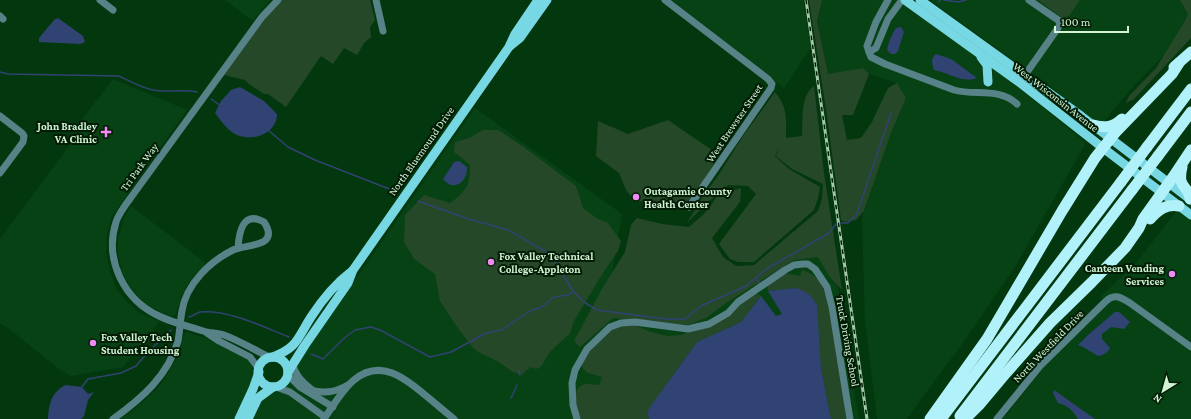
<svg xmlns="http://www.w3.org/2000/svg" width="1191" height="419" font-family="'Crimson Pro',serif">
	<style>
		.built { fill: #064214 }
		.green { fill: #254828 }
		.water { fill: #304373 }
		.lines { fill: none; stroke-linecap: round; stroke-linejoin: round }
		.stream { stroke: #304373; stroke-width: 1.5 }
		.minor { stroke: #568288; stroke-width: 7 }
		.major { stroke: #77d7e3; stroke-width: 9 }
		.highway { stroke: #b1f1fa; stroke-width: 11 }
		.rail-casing { stroke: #a4c9a8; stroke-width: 3 }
		.rail { stroke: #021c05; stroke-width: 1.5; stroke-dasharray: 4.5; stroke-linecap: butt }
		.highway-bridge { stroke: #b1f1fa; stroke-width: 11 }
		.poi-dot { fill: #f18af4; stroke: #021c05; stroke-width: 1.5 }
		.labels { text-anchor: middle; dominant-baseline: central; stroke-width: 4; stroke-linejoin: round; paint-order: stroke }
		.street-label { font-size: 11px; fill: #d2f3d4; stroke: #021c05 }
		.poi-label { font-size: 11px; font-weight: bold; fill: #d2f3d4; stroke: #021c05; text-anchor: start }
	</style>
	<rect width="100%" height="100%" fill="#03380f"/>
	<g class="built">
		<polygon points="225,0 270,0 253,21"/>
		<polygon points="672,0 803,0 811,47 784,88"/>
		<polygon points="822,0 896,0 921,16 998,71 1086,143 1013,270 958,350 946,365 907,419 877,419 865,322 862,218 891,133 906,98 897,83 869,74 863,68 828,75 817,21"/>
		<polygon points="930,0 1191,0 1191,28 1129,91 1101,125 1066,101 1054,89"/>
		<polygon points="113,79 187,110 112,216 107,232 106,252 110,271 116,288 127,302 140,313 160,321 123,367 71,376 59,369 16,334 0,323 0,239 81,130 80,122"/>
		<polygon points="475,108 622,214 606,310 665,319 829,233 859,419 252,419 260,401 273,393 281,392 297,368 297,363"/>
		<polygon points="131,206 206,263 193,277 186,287 181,297 176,313 175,315 171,316 165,314 147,305 133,291 123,275 118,253 118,239 124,218"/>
		<polygon points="1178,209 1191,219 1191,419 1003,419 1048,362 1107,304 1100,297 1136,263"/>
		<polygon points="186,332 205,338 247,358 251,363 254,372 250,388 236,419 121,419 137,407 155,391 162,383 177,357 184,335"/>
	</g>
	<g class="green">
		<polygon points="283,0 370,0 375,20 370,27 371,37 364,43 357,55 344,48 333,64 321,56 286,107 268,94 264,94 249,84 245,80 224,75 265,18"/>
		<polygon points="809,0 822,0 817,21 828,74 863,68 869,74 853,115 842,115 847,140 861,138 872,122 888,88 897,83 906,98 891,133 864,211 856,220 845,222 841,220 826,109"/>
		<polygon points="1038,0 1080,0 1069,16 1062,18"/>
		<polygon points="1180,0 1191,0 1191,38 1134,99 1126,103 1129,96 1156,68 1185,21 1188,14"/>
		<path d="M814 86 824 173 842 290 829 276 818 257 794 260 726 303 706 318 688 325 613 318 580 347 574 341 603 287 625 252 631 225 637 218 662 224 689 227 705 213 719 194 741 188 740 202 712 238 723 257 736 266 754 265 818 211 822 199 823 184 792 169 776 156 780 147 775 156 789 169 820 187 818 198 814 210 754 262H738L730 259 719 244 756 194 748 186 728 185 708 202 687 223 703 196 718 176 743 136 775 92C788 108 786 118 786 138L802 136C803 120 800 96 814 86Z"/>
		<path d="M668 120 719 155C713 165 690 205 681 207 674 208 669 204 664 201L656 205 645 204 630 195 626 190 619 173 596 156 598 121 628 134Z"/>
		<path d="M483 130H498L524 147 576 186 583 208 598 219 608 223 621 241 618 251 603 273 574 321 570 333 549 353 541 367 536 369 530 367 522 375 513 372 497 361 482 354 474 349 457 327 440 301 435 274 414 259 404 242 405 215 424 195 450 203C467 191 470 185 470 165L454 152 455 142 469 138Z"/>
		<path d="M802 270C816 274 821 282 826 294L842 379 846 419H831L821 368 795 288 768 291 767 285 784 273 800 276Z"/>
		<path d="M755 292 761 296 741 322 697 342 647 412 649 419H581C575 410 570 386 586 384 590 383 595 385 599 385L602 377 588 373 583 369 582 361 586 354 612 329 624 324H633L648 331 667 336 681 335 713 324Z"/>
	</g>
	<g class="water">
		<polygon points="58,18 83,36 85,42 80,44 39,42 39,38 54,20"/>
		<path d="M901 27 904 32 898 51 895 54H891L887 50C888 43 892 34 896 28Z"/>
		<path d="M936 54 951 59 977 78C963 84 948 72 934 70 932 63 930 59 936 54Z"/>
		<path d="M240 87 264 101 277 114C277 133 254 142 237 135 228 131 221 121 215 113L221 101 231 90Z"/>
		<path d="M459 161 467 167C468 181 454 193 443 179L454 162Z"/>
		<path d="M795 288C806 290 812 296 817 305L821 368 831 419H649L647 412 650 407 697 342 741 322 761 296 776 316 782 314 768 291Z"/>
		<path d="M1115 312H1119L1130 322 1124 329 1111 327 1102 334V339L1110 348C1108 352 1103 356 1098 356L1083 347 1078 345 1088 335Z"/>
		<path d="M66 385 82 387 88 394 94 392 88 400 84 416 81 419H48C49 404 51 392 66 385Z"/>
		<path d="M1054 390 1095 419H1078C1072 410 1069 406 1058 403L1053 393Z"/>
	</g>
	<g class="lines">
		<g class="stream">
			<polyline points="944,0 958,2 966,0"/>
			<polyline points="939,2 940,0"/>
			<path d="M0 72 8 74 119 76C129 81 142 88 153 90 166 93 182 89 197 92"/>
			<polyline points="211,99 221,106"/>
			<polyline points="268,130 288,147 315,160 397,192"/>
			<polyline points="418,201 469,219 508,230 550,254 573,291 584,302 597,310 665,319 685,319 701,306 746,286 768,268 829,233 837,223 848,223 857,214 891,113"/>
			<polyline points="756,278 759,283"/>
			<path d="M189 317C193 316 197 313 200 312 228 309 263 327 289 337"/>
			<polyline points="311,354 323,359 343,339 355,330 371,327 380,330 430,357 451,352 486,333 502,330 530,311 542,307 554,297 568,295 573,291"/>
			<polyline points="519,371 520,375"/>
			<polyline points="81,388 88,379 121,373 136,366 149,351 171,330"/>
			<polyline points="511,398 517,385"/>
		</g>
		<g class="minor">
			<polyline points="100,0 113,10"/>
			<polyline points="376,0 383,31"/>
			<polyline points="665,0 768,79 772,84 771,88 689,207"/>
			<path d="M888 0 876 22 867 46 871 57 885 64 954 90C975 96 999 87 1017 104"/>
			<polyline points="0,16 3,19"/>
			<polyline points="869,52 876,48 888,19 902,0"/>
			<polyline points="1025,75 1058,28 1060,24 1058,20 1029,0"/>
			<polyline points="0,116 22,133 24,136 23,142 0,173"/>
			<polyline points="207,333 219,341 250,357 259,369"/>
			<path d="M271 358C255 350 240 341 224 335 217 333 209 333 203 331 188 326 173 323 159 316 124 300 104 260 116 222 119 213 126 204 132 196L262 17 278 0"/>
			<path d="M293 364C295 377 306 385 316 393"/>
			<polyline points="288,375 300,387 333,407"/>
			<polyline points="276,387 290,392 325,417"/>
			<path d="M314 391C327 393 336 392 348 385"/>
			<path d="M113 419C141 399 168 376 178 341 180 331 180 321 182 311 184 297 192 284 201 274 210 264 221 256 233 250 245 244 281 248 264 222 243 210 239 232 238 248"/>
			<path d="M324 419C332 407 343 389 354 380 380 358 405 378 425 395 435 403 444 411 454 419"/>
			<polyline points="577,419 573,405 572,383 575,370 587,349 610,327 621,323 635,322 688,329 709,324 728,313 738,302 785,270 794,265 803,264 808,264 815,269 827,287 832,307 850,419"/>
			<path d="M997 419 1040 366 1105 302C1114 293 1120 297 1130 303L1191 347"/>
		</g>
		<g class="major">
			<polyline points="905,0 1019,82 1103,148 1191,215"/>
			<polyline points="920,0 1081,116 1191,200"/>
			<polyline points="510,46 520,38 547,0"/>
			<polyline points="981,57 987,65 988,82"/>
			<path d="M273 357C298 347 297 339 311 317 322 300 336 283 352 271"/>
			<circle cx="273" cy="372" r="15"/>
			<polyline points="288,372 305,345 348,283 353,270 509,47 515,34 538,0"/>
			<polyline points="239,419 253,389 259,372"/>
			<polyline points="248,419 258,398 273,387"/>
		</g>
		<g class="highway">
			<polyline points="1174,67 1191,52"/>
			<path d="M1093 125C1105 128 1113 128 1122 119"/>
			<polyline points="1147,147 1191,89"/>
			<polyline points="1158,156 1191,112"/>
			<path d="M1182 167C1181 171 1180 176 1181 181 1183 188 1190 191 1190 199"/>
			<path d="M1150 219C1159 209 1166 204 1179 206"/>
			<polyline points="960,416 1132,190"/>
			<polyline points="930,419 987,339 1062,211 1095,158 1115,133 1172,74 1179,63"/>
			<polyline points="941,419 1121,182"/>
			<polyline points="965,419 980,404 1006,373 1050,323 1092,282 1125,248 1139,228 1143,219 1173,177 1191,150"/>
		</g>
		<g class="rail-casing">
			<polyline id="rail" points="806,0 867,419"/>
		</g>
		<use href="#rail" class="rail"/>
		<g class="highway-bridge">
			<polyline points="1121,182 1147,147"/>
			<polyline points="1132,190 1158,156"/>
		</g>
	</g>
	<g class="poi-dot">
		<path d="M104 126h4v4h4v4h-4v4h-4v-4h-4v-4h4z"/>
		<circle cx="636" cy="197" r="4"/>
		<circle cx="491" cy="262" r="4"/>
		<circle cx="1172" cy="274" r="4"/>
		<circle cx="93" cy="343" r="4"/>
	</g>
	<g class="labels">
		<g class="street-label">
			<text transform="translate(1056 97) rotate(38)">West Wisconsin Avenue</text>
			<text transform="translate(734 123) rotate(-56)">West Brewster Street</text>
			<text transform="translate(421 151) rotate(-55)">North Bluemound Drive</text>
			<text transform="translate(139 167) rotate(-54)">Tri Park Way</text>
			<text transform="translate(848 341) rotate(80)">Truck Driving School</text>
			<text transform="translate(1048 346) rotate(-46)">North Westfield Drive</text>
		</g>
		<g class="poi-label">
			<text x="97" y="126" text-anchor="end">John Bradley<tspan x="97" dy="13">VA Clinic</tspan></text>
			<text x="644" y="191">Outagamie County<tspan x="644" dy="13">Health Center</tspan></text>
			<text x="499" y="256">Fox Valley Technical<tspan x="499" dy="13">College-Appleton</tspan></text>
			<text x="1164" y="268" text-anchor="end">Canteen Vending<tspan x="1164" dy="13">Services</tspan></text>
			<text x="101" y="337">Fox Valley Tech<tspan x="101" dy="13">Student Housing</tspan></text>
		</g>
	</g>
	<g transform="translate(1163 391) rotate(217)" stroke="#021c05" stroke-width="3" paint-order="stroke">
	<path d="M0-3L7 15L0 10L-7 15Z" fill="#d2f3d4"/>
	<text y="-6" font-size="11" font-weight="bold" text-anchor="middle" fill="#d2f3d4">N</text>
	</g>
	<path d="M1055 26v6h73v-6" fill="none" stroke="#d2f3d4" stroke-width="2"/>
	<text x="1061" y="26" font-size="12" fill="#d2f3d4" stroke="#021c05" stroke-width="3" paint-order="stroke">100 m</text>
</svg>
